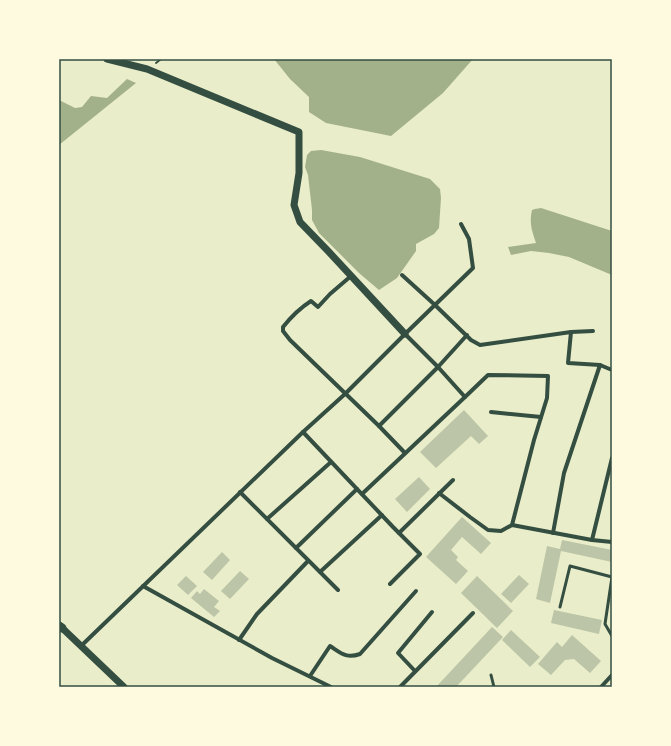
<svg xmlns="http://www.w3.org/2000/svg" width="671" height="746" font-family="'Noto Sans',sans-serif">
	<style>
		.water { fill: #a3b18a }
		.building { fill: #bcc5a7 }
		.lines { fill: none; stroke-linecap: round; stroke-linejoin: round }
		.path { stroke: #344e41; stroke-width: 2 }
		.service { stroke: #344e41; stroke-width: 3 }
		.minor { stroke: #344e41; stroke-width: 4 }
		.tertiary { stroke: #344e41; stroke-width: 7 }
		.primary { stroke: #344e41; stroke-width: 9 }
		.neatline { fill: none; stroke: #344e41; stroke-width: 1.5 }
	</style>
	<rect width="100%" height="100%" fill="#e9edc9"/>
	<g class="water">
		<polygon points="274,59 473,59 443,93 391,136 326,123 309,112 309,97 290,79"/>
		<polygon points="127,79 136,83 59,145 59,100 75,108 82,107 91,96 107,98"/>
		<polygon points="321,150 360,157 430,179 440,189 441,198 439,228 434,234 416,244 416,251 397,278 379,290 359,273 319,233 312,220 312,210 308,175 305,167 307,155 311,151"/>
		<path d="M541 208 612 231V275L569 257 549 253 531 251 511 255 508 247 536 243C532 231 529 223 532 210L535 209Z"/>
	</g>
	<g class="building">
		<polygon points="464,410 488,436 479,444 471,436 436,468 420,452"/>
		<polygon points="419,477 430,489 407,512 395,499"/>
		<polygon points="462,517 491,543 481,554 462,537 451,550 458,557 456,560 468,571 456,584 426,557"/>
		<polygon points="562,540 612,550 612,562 561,551 550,603 536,599 547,546 560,549"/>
		<polygon points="222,552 230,560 212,580 203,572"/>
		<polygon points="240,571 249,579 230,599 221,591"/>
		<polygon points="519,575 529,584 511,603 501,594"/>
		<polygon points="186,576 197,586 188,595 177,585"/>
		<polygon points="477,576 513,611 497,628 461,593"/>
		<polygon points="204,589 219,601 214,607 220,611 214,617 191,598 197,591 200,594"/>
		<polygon points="554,610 602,620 599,634 551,623"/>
		<polygon points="492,627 503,637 456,687 436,687"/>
		<polygon points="511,630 540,657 530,667 502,640"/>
		<polygon points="572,635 601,661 590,673 574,659 565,660 551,675 538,664 557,642 562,647"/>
	</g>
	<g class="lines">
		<polyline class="path" points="156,63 161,59"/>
		<g class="service">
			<polyline points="560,607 570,566 612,577 605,624 612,636"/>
			<polyline points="491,675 494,687"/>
		</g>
		<g class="minor">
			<polyline points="402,275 435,305 471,340 480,345 571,332 593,331"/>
			<path d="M351 276 330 294 318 307 311 301C300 308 291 317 283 327V331L290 340 379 426 405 453"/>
			<polyline points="571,332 568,363 600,365 612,370"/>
			<polyline points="405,334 438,367 465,397"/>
			<polyline points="491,412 541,417"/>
			<polyline points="379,426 438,367 467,335"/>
			<polyline points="303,432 393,527 420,554 390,584"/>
			<polyline points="240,492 338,590"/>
			<polyline points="439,493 470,517 488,530 501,531 512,525 592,540 612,542"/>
			<polyline points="362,494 465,397 488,375 548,376 547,398 534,440 512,525"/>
			<polyline points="267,519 331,462"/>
			<polyline points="399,533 453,480"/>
			<polyline points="553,533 564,473 600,365"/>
			<polyline points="592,540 612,458"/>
			<polyline points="296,548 357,489"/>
			<polyline points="320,572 382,515"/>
			<polyline points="143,586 272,658 331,687"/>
			<polyline points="239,640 257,614 308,561"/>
			<polyline points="81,646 303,432 345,394 405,334 473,268 469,239 461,224"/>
			<polyline points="415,671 398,653 432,612"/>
			<path d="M310 676 330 646C341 653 346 659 360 654L416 591"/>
			<polyline points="400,687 473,613"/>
			<polyline points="601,687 612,675"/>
		</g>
		<g class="tertiary">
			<polyline points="107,59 147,69 299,132 299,173 294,205 300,222 329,252 405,334"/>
			<polyline points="59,625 124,687"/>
		</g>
		<polyline class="primary" points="59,626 62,628"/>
	</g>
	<rect width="671" height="746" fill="none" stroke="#fefae0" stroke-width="120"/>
	<rect x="60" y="60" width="551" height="626" class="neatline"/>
</svg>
